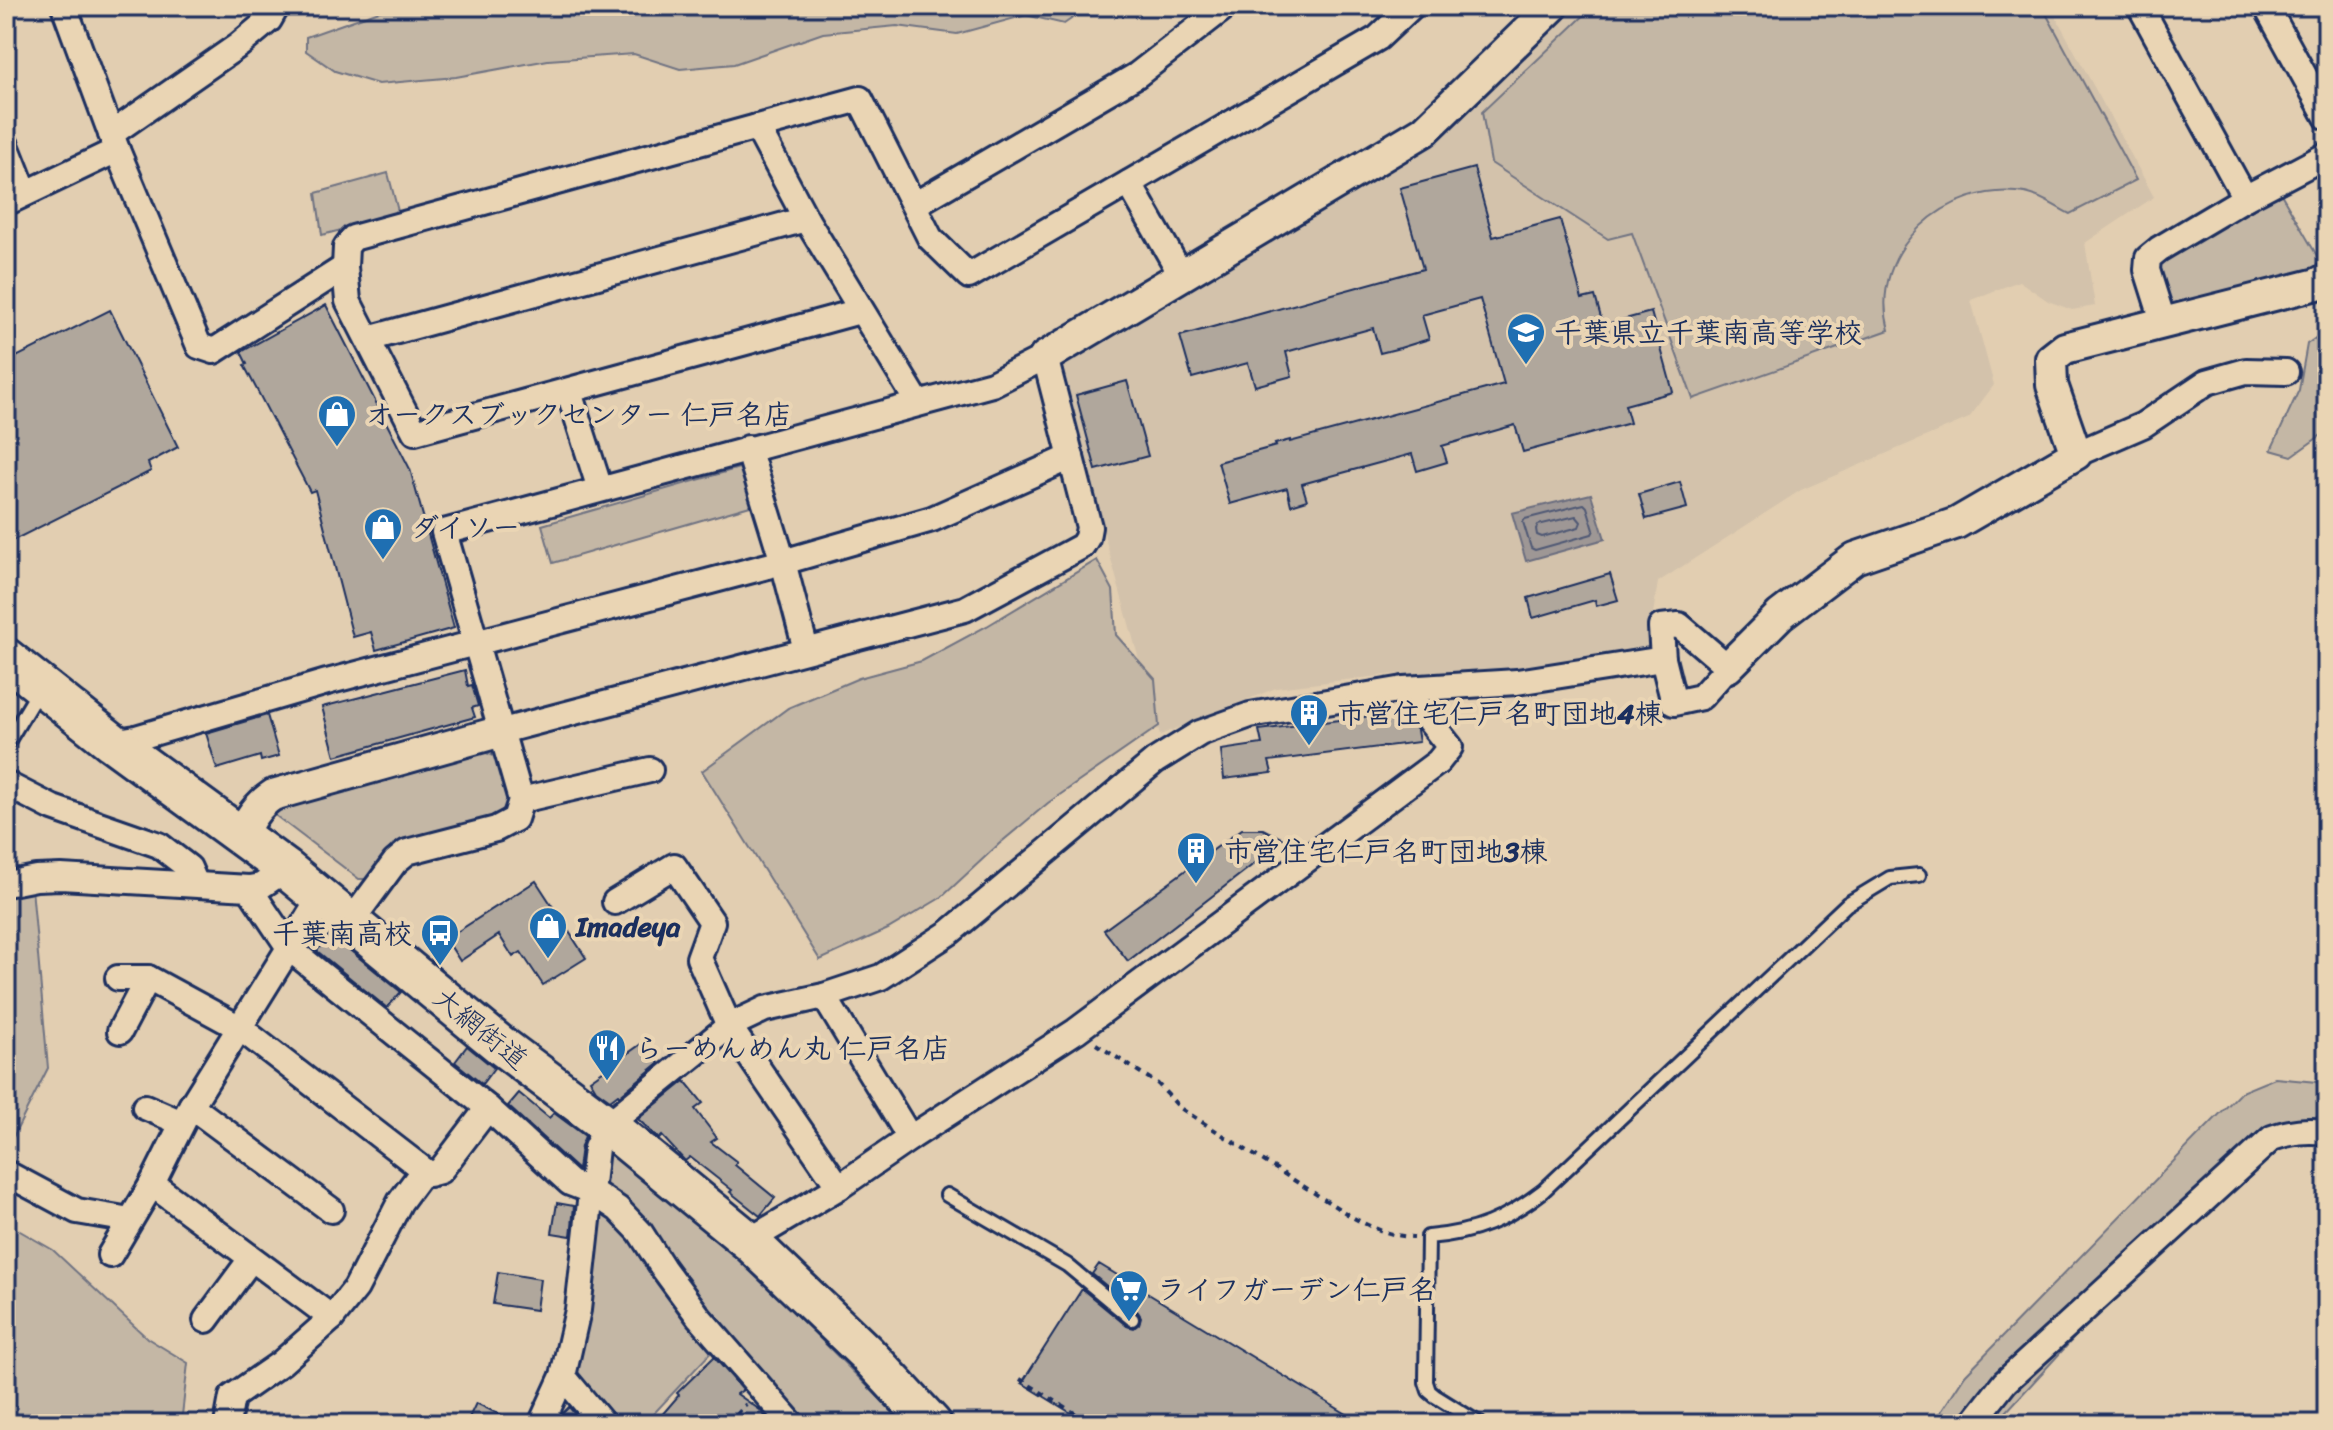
<svg xmlns="http://www.w3.org/2000/svg" width="2333" height="1430" font-family="Sriracha,'Klee One',sans-serif">
<style>
.built{fill:#d3c2ab}
.green{fill:#c4b7a5;stroke:#707382;stroke-width:2}
.water{fill:#9e9795;stroke:#6a6d7f;stroke-width:2}
.lines{fill:none;stroke-linecap:round;stroke-linejoin:round}
.shore{stroke:#4f5974;stroke-width:2}
.building{fill:#b0a79c;stroke:#1b2f5e;stroke-width:2}
.service-casing{stroke:#1b2f5e;stroke-width:18}
.minor-casing{stroke:#1b2f5e;stroke-width:30}
.tertiary-casing{stroke:#1b2f5e;stroke-width:36}
.primary-casing{stroke:#1b2f5e;stroke-width:44}
.path{stroke:#1b2f5e;stroke-width:4;stroke-dasharray:6 6;stroke-linecap:butt}
.service{stroke:#ead5b4;stroke-width:12}
.minor{stroke:#ead5b4;stroke-width:24}
.tertiary{stroke:#ead5b4;stroke-width:30}
.primary{stroke:#ead5b4;stroke-width:38}
.labels{text-anchor:middle;stroke-width:8;stroke-linejoin:round;paint-order:stroke}
.poi-label{font-size:28px;font-weight:bold;fill:#1b2f5e;stroke:#ead5b4;text-anchor:start}
.street-label{font-size:28px;fill:#1b2f5e;stroke:#ead5b4}
</style>
<rect width="100%" height="100%" fill="#e2ceb1"/>
<filter id="ink" filterUnits="userSpaceOnUse"><feTurbulence type="fractalNoise" baseFrequency=".0125" numOctaves="2"/><feDisplacementMap in="SourceGraphic" scale="16" xChannelSelector="R" yChannelSelector="G"/><feConvolveMatrix kernelMatrix="1 2 1 2 8 2 1 2 1" color-interpolation-filters="sRGB"/></filter>
<g filter="url(#ink)">
<polygon class="built" points="1573,6 2050,6 2154,197 2085,243 2095,306 2072,310 2048,301 2019,281 1971,300 1994,385 1969,418 1801,490 1658,582 1648,646 1479,675 1397,674 1276,688 1160,735 1060,376 1068,356 1449,129"/>
<g class="green">
<polygon points="390,6 1090,6 1064,24 1026,15 957,34 897,26 823,33 734,64 680,69 634,54 548,60 456,77 378,84 335,71 306,51 306,37 382,10"/>
<path d="M 1594,6 L 2042,6 L 2136,180 L 2070,214 C 2056,207 2041,196 2025,193 C 1949,180 1867,250 1889,330 L 1693,399 L 1632,233 L 1608,239 L 1491,163 L 1482,112 Z"/>
<polygon points="388,173 399,215 322,235 316,193"/>
<polygon points="2280,192 2323,266 2168,308 2155,267 2162,252"/>
<polygon points="2327,330 2327,431 2292,456 2271,450 2299,390 2307,344"/>
<polygon points="746,466 757,504 553,563 542,525"/>
<polygon points="1097,560 1113,590 1116,635 1155,679 1159,726 1048,803 999,844 942,897 888,929 820,960 702,771 788,708 859,678 922,661 987,626"/>
<polygon points="481,751 497,757 508,802 499,815 393,844 368,879 359,879 272,813 279,806"/>
<polygon points="32,888 48,1068 6,1151 6,893"/>
<polygon points="2275,1078 2327,1083 2327,1125 2252,1144 1995,1424 1933,1424 1965,1375 2241,1092"/>
<polygon points="611,1146 729,1247 905,1424 800,1424 597,1179 601,1151"/>
<polygon points="597,1205 632,1231 716,1347 644,1424 622,1424 572,1371"/>
<polygon points="6,1223 53,1250 147,1338 188,1363 181,1424 6,1424"/>
</g>
<polygon class="water" points="1591,494 1605,539 1526,561 1512,513"/>
<g class="lines">
<g class="shore">
<polygon points="1584,504 1587,507 1594,530 1592,534 1535,550 1531,548 1523,522 1525,519"/>
<polygon points="1576,516 1581,522 1579,527 1542,537 1537,535 1536,529 1538,525"/>
</g>
</g>
<g class="building">
<polygon points="1474,168 1493,237 1560,219 1582,299 1595,296 1603,325 1651,312 1673,392 1625,405 1630,423 1523,452 1515,425 1442,446 1447,462 1417,471 1412,454 1302,484 1307,500 1291,505 1287,488 1230,504 1218,462 1276,446 1275,444 1290,440 1290,442 1504,384 1480,299 1422,315 1429,339 1400,348 1380,353 1373,328 1286,352 1292,376 1255,386 1248,363 1192,378 1180,336 1423,269 1400,188"/>
<polygon points="326,305 410,469 454,628 376,650 371,632 353,637 315,490 310,492 244,365 247,364 241,352"/>
<polygon points="110,310 178,447 148,463 151,471 6,544 6,362"/>
<polygon points="1127,381 1148,456 1096,470 1076,395"/>
<polygon points="1680,482 1687,508 1646,519 1639,494"/>
<polygon points="1610,574 1618,600 1596,606 1595,600 1533,618 1528,598"/>
<polygon points="465,670 468,686 472,685 478,706 472,708 475,717 335,756 322,707"/>
<polygon points="1403,712 1417,730 1419,742 1269,761 1272,773 1224,779 1221,750 1262,744 1259,730"/>
<polygon points="267,715 279,756 261,761 260,756 217,769 206,733"/>
<polygon points="1242,829 1263,829 1285,840 1128,961 1104,930"/>
<polygon points="536,881 586,958 543,985 521,952 513,957 499,935 460,961 446,939"/>
<polygon points="330,934 401,992 387,1008 317,951"/>
<polygon points="644,1042 659,1063 619,1096 618,1094 610,1100 596,1090 590,1080"/>
<polygon points="467,1046 494,1068 482,1084 455,1062"/>
<polygon points="685,1081 703,1103 695,1109 717,1138 711,1142 737,1162 735,1165 775,1198 760,1216 730,1192 732,1190 690,1157 685,1161 662,1136 659,1139 638,1119"/>
<polygon points="519,1093 549,1118 554,1113 585,1136 581,1146 578,1170 508,1106"/>
<polygon points="557,1203 574,1206 571,1236 552,1233"/>
<polygon points="1099,1264 1363,1424 1089,1424 1022,1383 1082,1289 1127,1326 1134,1328 1139,1324 1141,1317 1138,1312 1092,1274"/>
<polygon points="498,1272 540,1279 536,1310 493,1304"/>
<polygon points="714,1357 743,1390 737,1394 760,1410 772,1424 699,1424 688,1414 680,1424 654,1424 679,1395 677,1393"/>
<polygon points="476,1403 519,1424 466,1424"/>
<polygon points="569,1407 583,1424 558,1424 563,1413"/>
</g>
<g class="lines">
<defs>
<g id="service">
<polyline points="6,745 39,690"/>
<polyline points="947,1195 1067,1265 1132,1319"/>
<path d="M 1480,1424 L 1435,1396 L 1429,1391 L 1426,1382 L 1428,1237 C 1476,1233 1505,1220 1543,1191 L 1847,904 L 1890,878 L 1919,875"/>
</g>
<g id="minor">
<polyline points="64,6 117,150 199,346 214,351 345,267"/>
<polyline points="2140,6 2245,198"/>
<polyline points="2266,6 2327,117"/>
<polyline points="757,127 860,99 930,238 969,276 1378,38 1412,6"/>
<polyline points="111,134 239,45 269,20 277,6"/>
<polyline points="6,145 25,193"/>
<polyline points="1129,183 1182,276"/>
<polyline points="6,203 117,150"/>
<polyline points="914,205 1137,75 1226,6"/>
<polyline points="860,311 415,432 348,301 345,267 346,247 353,238 757,127 806,219 918,403"/>
<polyline points="2164,324 2147,270 2148,258 2159,249 2245,198 2327,155"/>
<polyline points="368,339 806,219"/>
<polyline points="569,392 600,489"/>
<polyline points="748,448 783,562 806,650"/>
<polyline points="2076,454 2143,425 2207,382 2246,371 2286,372"/>
<polygon points="1679,625 1728,667 1701,697 1674,703 1663,659 1661,627"/>
<polyline points="112,742 136,738 327,682 783,562 932,519 1071,457"/>
<polyline points="6,784 53,808 159,845 189,868 196,884"/>
<polyline points="521,800 650,770"/>
<polyline points="6,884 36,878 61,877 249,888 261,886 286,869"/>
<polyline points="249,888 290,949 488,1108 570,1183 591,1191 618,1209 640,1232 663,1268 699,1317 792,1424"/>
<polyline points="615,902 674,866 712,922 699,958 729,1026 839,1187"/>
<polyline points="350,923 395,862 407,852 496,829 515,819 521,800 444,532 992,384 1045,357 1089,527 1087,538 1082,546 965,609 502,731"/>
<polyline points="118,978 148,978 240,1028 429,1174 440,1171 488,1108"/>
<polyline points="824,996 910,1138"/>
<polyline points="120,1031 148,978"/>
<polyline points="191,1106 331,1210"/>
<polyline points="145,1107 182,1123"/>
<polyline points="6,1173 77,1211 130,1220"/>
<polyline points="152,1184 332,1318"/>
<polyline points="751,1243 760,1234 839,1187 910,1138 1076,1031 1438,762 1450,747 1404,689"/>
<polyline points="110,1255 152,1184 191,1106 320,898"/>
<polyline points="206,1320 251,1259"/>
<polyline points="563,1376 603,1424"/>
<polyline points="227,1424 232,1397 281,1363 332,1318 356,1288 400,1202 423,1171"/>
<polyline points="541,1424 563,1376 578,1310 596,1148 607,1125 729,1026 765,1009 824,996 881,977 950,932 1155,761 1200,733 1250,715 1404,689 1517,682 1663,659"/>
<path d="M 1972,1424 L 2005,1382 L 2272,1138 C 2291,1131 2306,1130 2327,1132"/>
</g>
<g id="tertiary">
<polyline points="1045,357 1424,131 1553,6"/>
<polyline points="1728,667 1780,615 1855,558 1957,523 2076,454 2052,385 2051,359 2065,348 2317,284 2327,279"/>
<path d="M 240,837 C 249,820 256,806 273,795 L 502,731"/>
</g>
<polyline id="primary" points="6,658 112,742 286,869 499,1044 607,1125 751,1243 866,1353 932,1424"/>
</defs>
<use href="#service" class="service-casing"/>
<use href="#minor" class="minor-casing"/>
<use href="#tertiary" class="tertiary-casing"/>
<use href="#primary" class="primary-casing"/>
<g class="path">
<path d="M 1096,1044 L 1158,1084 L 1180,1108 L 1352,1217 C 1372,1228 1390,1236 1414,1237"/>
<polyline points="1020,1379 1092,1424"/>
<polyline points="729,1424 746,1404"/>
</g>
<use href="#service" class="service"/>
<use href="#minor" class="minor"/>
<use href="#tertiary" class="tertiary"/>
<use href="#primary" class="primary"/>
</g>
</g>
<defs>
<symbol id="school-pin" viewBox="-11 -11 22 30"><path d="M0 17L-7.5 6A9.5 9.5 0 1 1 7.5 6Z" fill="#1f6fb2" stroke="#ead5b4"/><path d="M0-5L7-2L0 1L-7-2ZM-4 1L0 2.5L4 1V4Q0 6-4 4Z" fill="#fff"/></symbol>
<symbol id="shop-pin" viewBox="-11 -11 22 30"><path d="M0 17L-7.5 6A9.5 9.5 0 1 1 7.5 6Z" fill="#1f6fb2" stroke="#ead5b4"/><path d="M-5-2.5h2.3a2.7 3.5 0 0 1 5.4 0H5L5.5 6h-11ZM-1.5-2.5h3a1.5 2.3 0 0 0-3 0Z" fill="#fff"/></symbol>
<symbol id="building-pin" viewBox="-11 -11 22 30"><path d="M0 17L-7.5 6A9.5 9.5 0 1 1 7.5 6Z" fill="#1f6fb2" stroke="#ead5b4"/><path d="M-4-6H4V6H1V3H-1V6H-4ZM-2.5-4.3h1.7v1.8h-1.7ZM.8-4.3h1.7v1.8H.8ZM-2.5-1h1.7V.8h-1.7ZM.8-1h1.7V.8H.8Z" fill="#fff"/></symbol>
<symbol id="bus-pin" viewBox="-11 -11 22 30"><path d="M0 17L-7.5 6A9.5 9.5 0 1 1 7.5 6Z" fill="#1f6fb2" stroke="#ead5b4"/><path d="M-5-6H5V4H4V6H2V4H-2V6H-4V4H-5ZM-3.5-4V0h7V-4ZM-3.5 1.2v1.5H-2V1.2ZM2 1.2v1.5H3.5V1.2Z" fill="#fff"/></symbol>
<symbol id="restaurant-pin" viewBox="-11 -11 22 30"><path d="M0 17L-7.5 6A9.5 9.5 0 1 1 7.5 6Z" fill="#1f6fb2" stroke="#ead5b4"/><path d="M-5-6h1v4h1v-4h1v4h1v-4h1v5L-1.5 .5V6h-2V.5L-5-1ZM5-6V6H3V1.5H1.5Q1.5-4 5-6Z" fill="#fff"/></symbol>
<symbol id="supermarket-pin" viewBox="-11 -11 22 30"><path d="M0 17L-7.5 6A9.5 9.5 0 1 1 7.5 6Z" fill="#1f6fb2" stroke="#ead5b4"/><path d="M-6-5.5h2.5l.6 2H6L4.5 2H-2.5L-4.4-4H-6ZM-1.5 3.2a1.3 1.3 0 1 0 .1 0ZM3 3.2a1.3 1.3 0 1 0 .1 0Z" fill="#fff"/></symbol>
</defs>
<g fill-rule="evenodd">
<use href="#school-pin" x="1504" y="310" width="44" height="60"/>
<use href="#shop-pin" x="315" y="392" width="44" height="60"/>
<use href="#shop-pin" x="361" y="505" width="44" height="60"/>
<use href="#building-pin" x="1287" y="691" width="44" height="60"/>
<use href="#building-pin" x="1174" y="829" width="44" height="60"/>
<use href="#shop-pin" x="526" y="904" width="44" height="60"/>
<use href="#bus-pin" x="418" y="911" width="44" height="60"/>
<use href="#restaurant-pin" x="585" y="1026" width="44" height="60"/>
<use href="#supermarket-pin" x="1107" y="1267" width="44" height="60"/>
</g>
<g class="labels">
<g class="poi-label">
<text x="1554" y="342">千葉県立千葉南高等学校</text>
<text x="365" y="424">オークスブックセンター 仁戸名店</text>
<text x="411" y="537">ダイソー</text>
<text x="1337" y="723">市営住宅仁戸名町団地4棟</text>
<text x="1224" y="861">市営住宅仁戸名町団地3棟</text>
<text x="576" y="936">Imadeya</text>
<text x="412" y="943" text-anchor="end">千葉南高校</text>
<text x="635" y="1058">らーめんめん丸 仁戸名店</text>
<text x="1157" y="1299">ライフガーデン仁戸名</text>
</g>
<g class="street-label">
<text transform="translate(481 1028) rotate(39)" y="10">大網街道</text>
</g>
</g>
<rect width="2333" height="1430" fill="none" stroke="#ead5b4" stroke-width="32"/>
<rect x="16" y="16" width="2301" height="1398" fill="none" stroke="#1b2f5e" stroke-width="3" filter="url(#ink)"/>
</svg>
